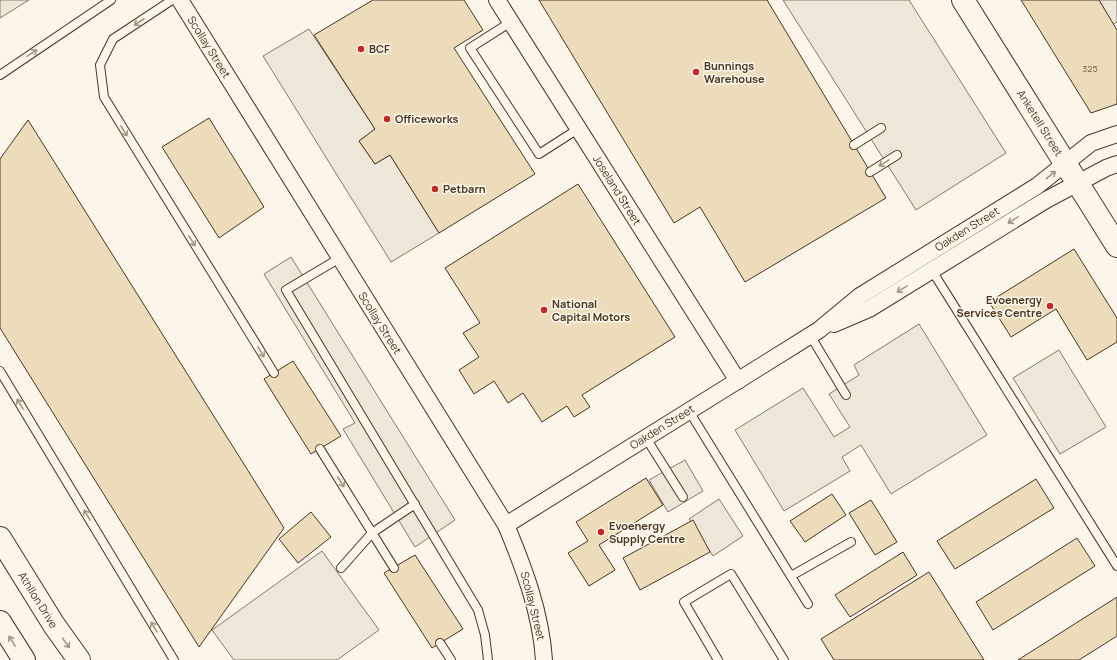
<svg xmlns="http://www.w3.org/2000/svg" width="1117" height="660" font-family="Manrope,sans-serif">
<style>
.parking{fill:#ede7d9;stroke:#887966}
.building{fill:#ecdcbc;stroke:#4a3520}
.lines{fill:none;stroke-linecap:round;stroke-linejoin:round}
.lane-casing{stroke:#4a3520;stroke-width:10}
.street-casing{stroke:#4a3520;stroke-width:18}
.secondary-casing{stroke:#4a3520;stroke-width:24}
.primary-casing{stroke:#4a3520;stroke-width:24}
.lane{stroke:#fbf6e9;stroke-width:8}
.street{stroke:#fbf6e9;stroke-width:16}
.secondary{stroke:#fbf6e9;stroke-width:22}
.primary{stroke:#fbf6e9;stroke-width:22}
.oneway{stroke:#a29684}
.poi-dot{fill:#c62828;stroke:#fbf6e9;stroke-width:1.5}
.labels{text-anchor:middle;stroke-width:3;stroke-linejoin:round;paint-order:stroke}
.number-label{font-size:9px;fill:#725f47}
.street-label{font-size:11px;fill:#4a3520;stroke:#fbf6e9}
.poi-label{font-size:11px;font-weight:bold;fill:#4a3520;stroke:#fbf6e9;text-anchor:start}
</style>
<rect width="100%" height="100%" fill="#fbf6e9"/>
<g class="parking">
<polygon points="0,0 29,0 0,18"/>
<polygon points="783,0 909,0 1006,153 916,210"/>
<polygon points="1099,0 1117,0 1117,22 1113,24"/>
<polygon points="309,29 375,129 359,141 375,164 390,155 439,233 391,262 263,56"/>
<polygon points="291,257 455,520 415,547 343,429 355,423 264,274"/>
<polygon points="919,324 987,435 891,494 861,445 842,457 850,471 784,511 735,430 803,388 834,437 850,427 829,394 859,375 854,365"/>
<polygon points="1059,350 1106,427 1060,454 1013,378"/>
<polygon points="685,460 703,491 668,512 649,480"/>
<polygon points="719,499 743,536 713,556 689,519"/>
<polygon points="322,551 379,630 337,660 234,660 212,630"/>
</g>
<g class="building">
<polygon points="373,0 464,0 483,30 454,48 535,174 439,233 390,155 375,164 359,141 375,129 314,35"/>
<polygon points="539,0 767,0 886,198 745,282 700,207 674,223"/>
<polygon points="1021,0 1099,0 1117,30 1117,104 1091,113"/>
<polygon points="209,118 264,207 219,238 162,147"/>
<polygon points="28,120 284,528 199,647 0,328 0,159"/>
<polygon points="578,184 675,337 582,395 590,407 574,417 567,406 542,422 523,393 508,403 494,381 474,394 459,370 479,357 463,333 480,323 445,268"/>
<polygon points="1074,249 1117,318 1117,342 1087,360 1056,309 1011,337 989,302"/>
<polygon points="293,361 341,436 311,454 264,379"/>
<polygon points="646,478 663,505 599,545 615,570 589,586 568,553 588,541 576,522"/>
<polygon points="1036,479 1054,508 955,569 937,541"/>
<polygon points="832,494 846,515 805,542 790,521"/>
<polygon points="871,500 897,542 875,555 849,513"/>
<polygon points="311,512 331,537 298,563 279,539"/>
<polygon points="693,520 710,552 640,590 623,558"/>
<polygon points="1077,538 1095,566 993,630 976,602"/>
<polygon points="903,552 917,575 850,617 835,595"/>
<polygon points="415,555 463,629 432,648 384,573"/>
<polygon points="929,572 984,660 834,660 821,639"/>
<polygon points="1117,597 1117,636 1079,660 1018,660"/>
</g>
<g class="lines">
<defs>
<g id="lane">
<polyline points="172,0 113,39 100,65 104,97 274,373"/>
<polyline points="511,22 470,48 539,154 578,129"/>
<polyline points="0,75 111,0"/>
<polyline points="854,145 881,128"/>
<polyline points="870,172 897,155"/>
<polyline points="340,258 286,290 478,610 485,635 488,660"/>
<polyline points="931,269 1117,566"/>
<polyline points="810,335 846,395"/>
<polyline points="0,371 174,660"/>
<polyline points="689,411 808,604"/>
<polyline points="646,438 683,497"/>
<polyline points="320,449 394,568"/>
<polyline points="341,568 372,533 415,504"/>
<polyline points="791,576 851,542"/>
<polyline points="440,643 451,660"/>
<polyline points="718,660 684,602 731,574 784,660"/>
</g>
<g id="street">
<path d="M 180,0 L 506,525 C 524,568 541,613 544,660"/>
<polyline points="497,0 738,381"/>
<polyline points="834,324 869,309 1046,200 1106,168 1117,164"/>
<polyline points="506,525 819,330 860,296 1037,186 1091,143 1117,134"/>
</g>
<polyline id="secondary" points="963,0 1117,246"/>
<g id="primary">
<polyline points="0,538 54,625 79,660"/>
<polyline points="0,622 24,660"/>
</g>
</defs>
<use href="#lane" class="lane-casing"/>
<use href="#street" class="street-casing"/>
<use href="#secondary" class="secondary-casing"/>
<use href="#primary" class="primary-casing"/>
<use href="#lane" class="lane"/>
<use href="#street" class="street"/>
<use href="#secondary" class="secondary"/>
<use href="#primary" class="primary"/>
</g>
<defs><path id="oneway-shaft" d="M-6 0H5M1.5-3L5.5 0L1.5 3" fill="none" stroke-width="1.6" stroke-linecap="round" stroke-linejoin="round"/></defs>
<g class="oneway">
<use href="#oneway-shaft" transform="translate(139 22) rotate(147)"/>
<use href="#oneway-shaft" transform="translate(32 53) rotate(-34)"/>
<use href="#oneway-shaft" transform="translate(124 131) rotate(58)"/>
<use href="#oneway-shaft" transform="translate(884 163) rotate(148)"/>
<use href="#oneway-shaft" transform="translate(1051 175) rotate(-38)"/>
<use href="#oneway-shaft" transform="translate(1013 220) rotate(148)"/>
<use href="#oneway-shaft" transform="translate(192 241) rotate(58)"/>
<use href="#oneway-shaft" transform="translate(902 289) rotate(148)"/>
<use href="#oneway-shaft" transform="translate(261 352) rotate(58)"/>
<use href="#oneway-shaft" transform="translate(20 404) rotate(-121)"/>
<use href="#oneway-shaft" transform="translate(341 482) rotate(58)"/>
<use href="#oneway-shaft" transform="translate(87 515) rotate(-121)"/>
<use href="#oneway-shaft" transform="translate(154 627) rotate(-121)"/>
<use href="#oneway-shaft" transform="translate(12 641) rotate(-122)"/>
<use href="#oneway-shaft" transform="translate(66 643) rotate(54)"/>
</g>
<g class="poi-dot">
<circle cx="361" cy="49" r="4"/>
<circle cx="696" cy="72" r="4"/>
<circle cx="387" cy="119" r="4"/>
<circle cx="435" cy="189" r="4"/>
<circle cx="1050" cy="306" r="4"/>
<circle cx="544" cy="310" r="4"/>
<circle cx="601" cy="532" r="4"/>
</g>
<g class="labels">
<g class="number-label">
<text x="1090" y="72">325</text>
</g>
<g class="street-label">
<text transform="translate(209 47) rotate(58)" y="4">Scollay Street</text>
<text transform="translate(1040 123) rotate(58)" y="4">Anketell Street</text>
<text transform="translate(617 190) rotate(58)" y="4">Joseland Street</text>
<text transform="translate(967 229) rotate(-32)" y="4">Oakden Street</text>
<text transform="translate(380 323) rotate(58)" y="4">Scollay Street</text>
<text transform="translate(662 427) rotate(-32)" y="4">Oakden Street</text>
<text transform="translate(38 600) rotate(58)" y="4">Athllon Drive</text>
<text transform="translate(533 606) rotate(76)" y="4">Scollay Street</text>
</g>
<g class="poi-label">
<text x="369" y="53">BCF</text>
<text x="704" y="70">Bunnings<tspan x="704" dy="13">Warehouse</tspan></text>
<text x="395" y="123">Officeworks</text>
<text x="443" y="193">Petbarn</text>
<text x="1042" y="304" text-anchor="end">Evoenergy<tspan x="1042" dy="13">Services Centre</tspan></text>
<text x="552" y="308">National<tspan x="552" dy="13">Capital Motors</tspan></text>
<text x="609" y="530">Evoenergy<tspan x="609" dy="13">Supply Centre</tspan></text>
</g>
</g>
</svg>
